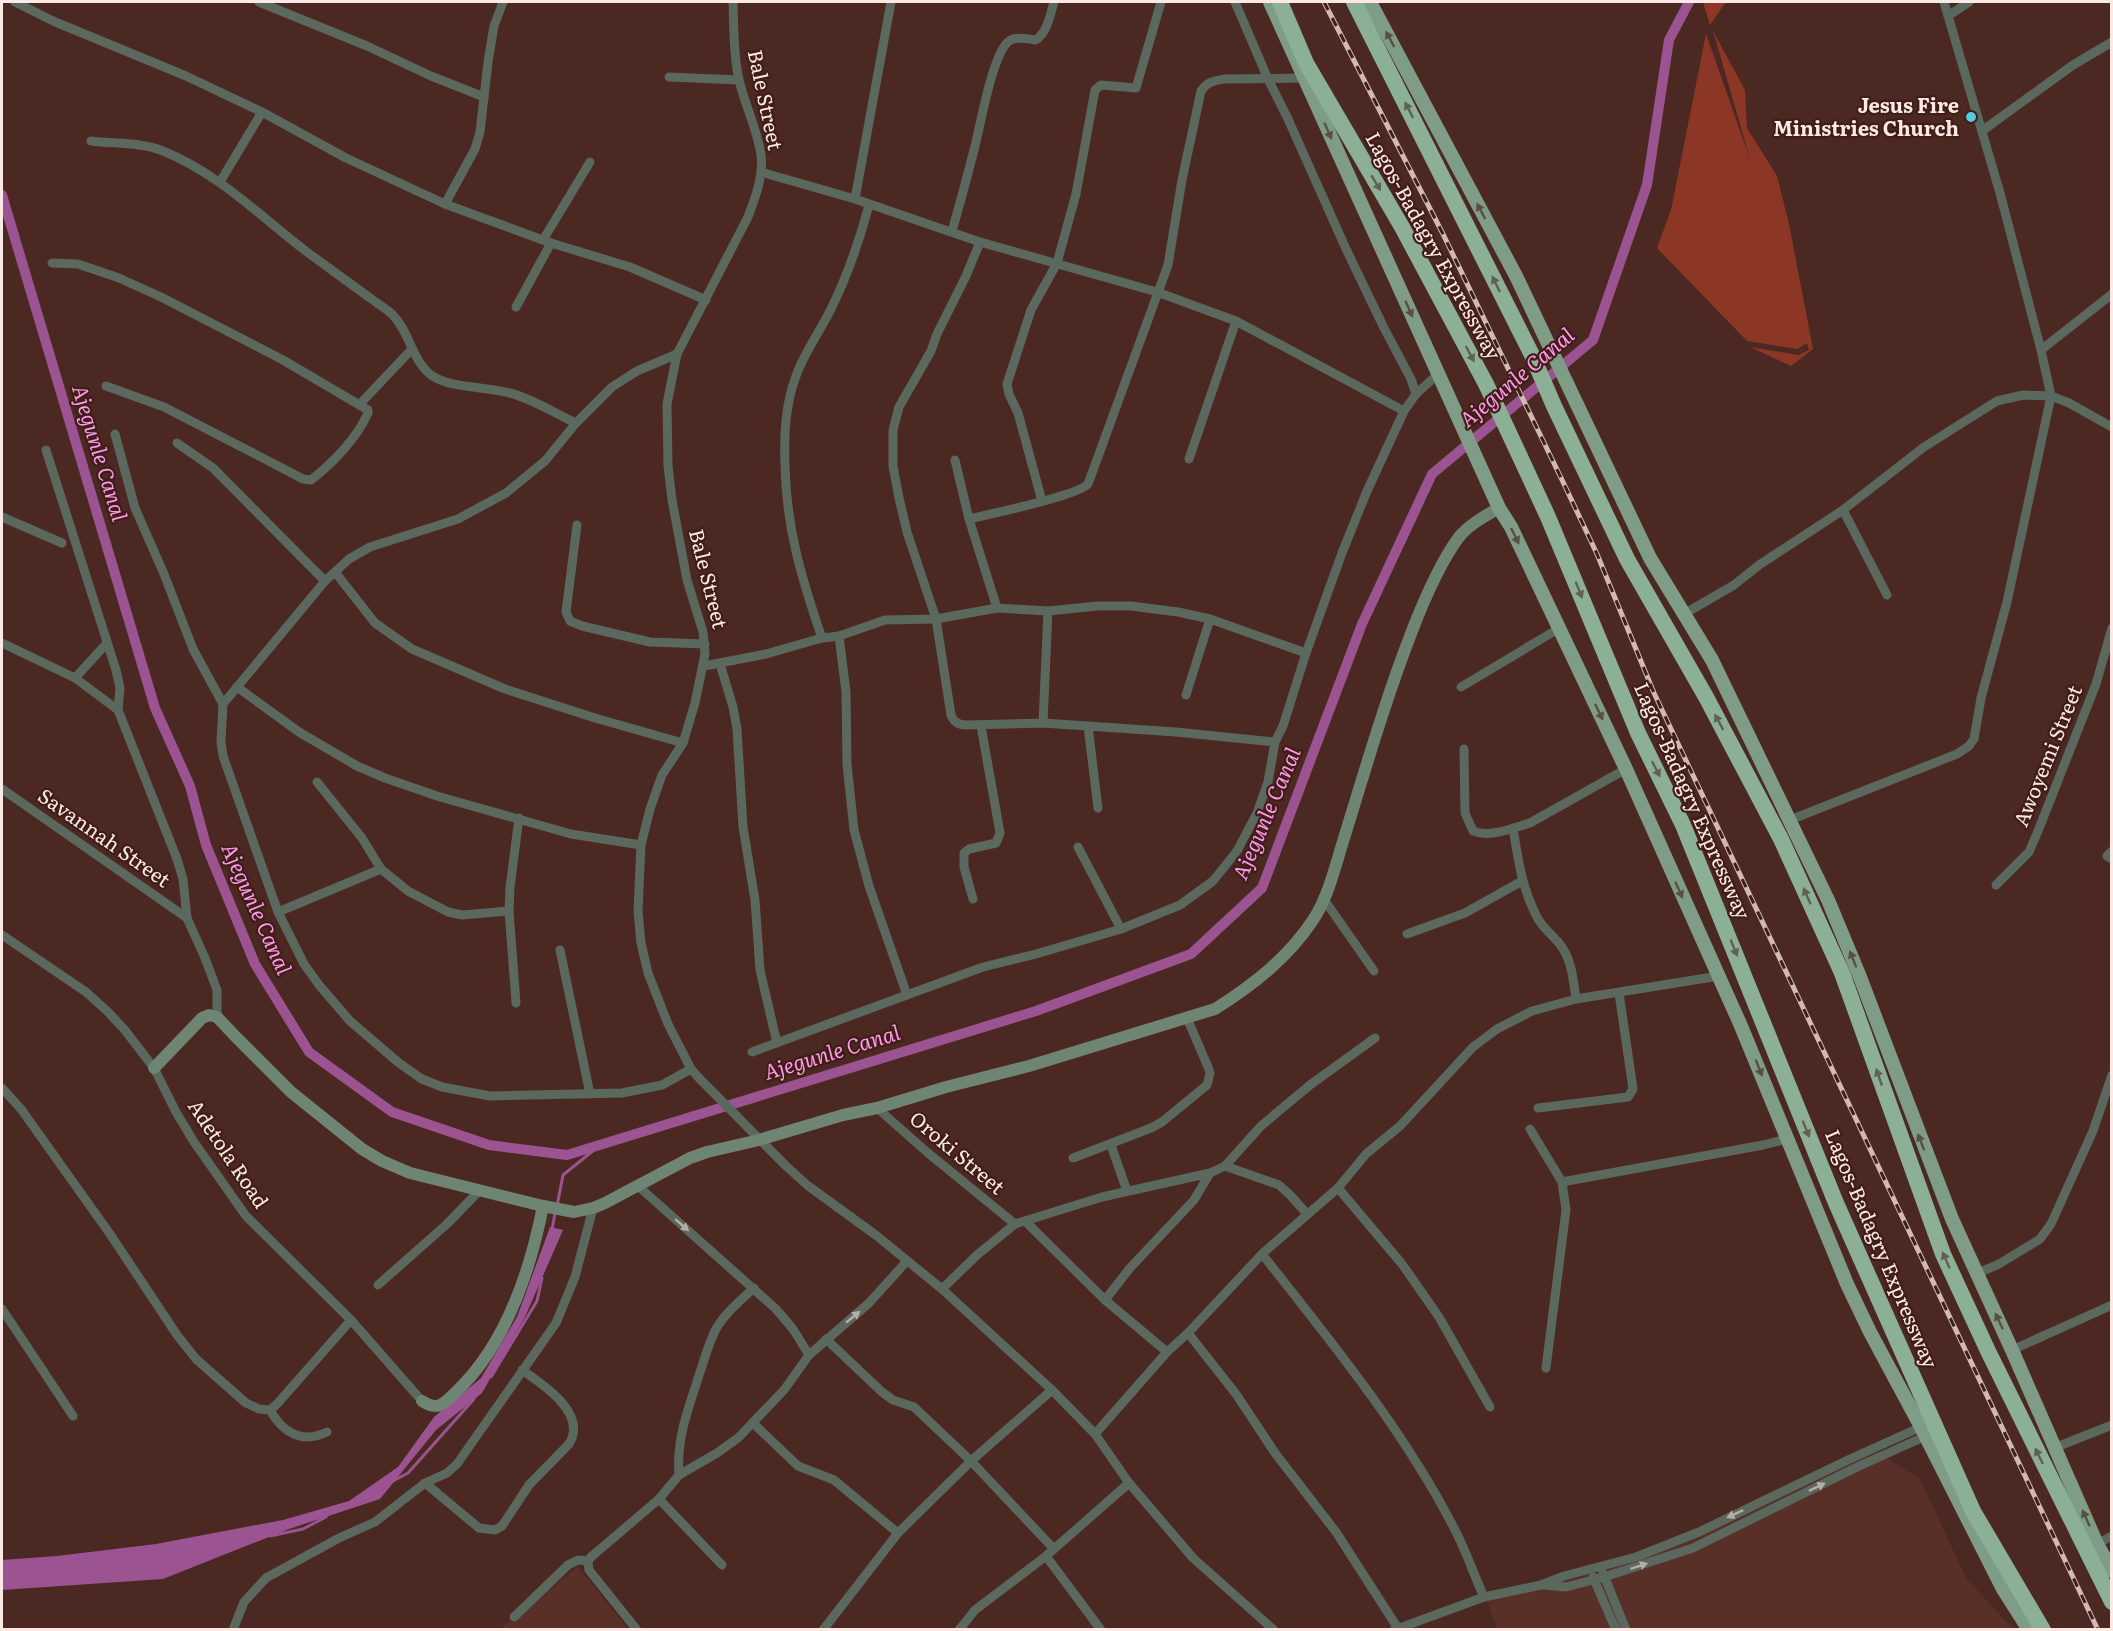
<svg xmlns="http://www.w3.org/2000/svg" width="2113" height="1631" font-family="Literata,serif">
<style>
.built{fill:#593027}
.green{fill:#8c3726}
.water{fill:#9c5391}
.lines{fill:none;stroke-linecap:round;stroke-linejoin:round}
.stream{stroke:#9c5391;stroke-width:3}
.canal{stroke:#9c5391;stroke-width:10}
.street{stroke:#5a685d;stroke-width:9}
.secondary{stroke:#6e8574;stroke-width:12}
.primary{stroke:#7e9c86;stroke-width:14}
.highway{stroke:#8cb096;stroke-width:16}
.rail-casing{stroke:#d1bab6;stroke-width:5}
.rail{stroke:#401e17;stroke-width:3;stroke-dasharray:9;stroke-linecap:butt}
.oneway{fill:#595043}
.oneway2{fill:#626050}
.oneway3{fill:#b3afa8}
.poi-dot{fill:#56c9e1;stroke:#401e17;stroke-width:2}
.labels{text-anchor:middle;stroke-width:4.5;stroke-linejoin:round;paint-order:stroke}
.street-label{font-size:20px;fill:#fce9e5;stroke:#401e17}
.poi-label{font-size:20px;font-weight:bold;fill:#fce9e5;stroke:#401e17;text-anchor:end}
.water-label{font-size:21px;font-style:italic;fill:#fd99ec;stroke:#401e17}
</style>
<rect width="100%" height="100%" fill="#4b2821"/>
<g class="built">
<polygon points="1875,1450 1920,1479 1966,1578 2013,1629 1497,1629 1484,1592 1567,1580 1601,1571"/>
<polygon points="578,1567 628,1629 499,1630"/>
</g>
<g class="green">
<polygon points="1703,2 1726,2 1710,25"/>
<polygon points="1713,31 1745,90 1747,128 1777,176 1789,224 1813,349 1791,366 1750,347 1799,355 1809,350 1807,343 1797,349 1747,341 1657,248 1671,210 1706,34 1750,159"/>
</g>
<polygon class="water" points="550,1227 563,1230 525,1317 482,1393 436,1430 380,1499 289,1529 163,1579 2,1590 2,1560 57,1556 156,1544 283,1520 349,1501 398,1467 434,1417 481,1378 517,1317"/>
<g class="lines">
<g class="stream">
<polyline points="557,1206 563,1175 599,1146"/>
<polyline points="552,1230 555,1213"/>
<polyline points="491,1377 537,1301 542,1278"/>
<polyline points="393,1481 408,1473 474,1399"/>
<polyline points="270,1536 303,1529 326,1517"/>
</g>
<polyline class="canal" points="2,195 155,708 190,786 206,845 255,964 309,1052 392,1112 489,1145 567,1155 1036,1011 1191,954 1262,888 1362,624 1432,474 1593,340 1647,185 1669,40 1689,2"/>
<g class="street">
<polyline points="15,2 53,21 186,76 262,112 346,158 445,204 551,243 630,267 706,300"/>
<polyline points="259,2 367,46 431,76 484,97"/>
<path d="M 733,2 C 734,27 733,54 739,80 C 745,105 757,129 761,155 C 764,176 755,198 748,217 L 677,354 L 667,404 L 668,466 L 672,500 L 687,580 L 703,632 L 705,654 L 695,703 L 683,743 L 662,775 L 650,809 L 641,845 L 638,911 L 641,943 L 648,973 L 668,1024 L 691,1069 L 699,1078 L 785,1165 L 807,1185 L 877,1236 L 942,1289 L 1052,1390 L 1095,1434 L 1129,1483 L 1193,1558 L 1274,1630"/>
<polyline points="1948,16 1969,2"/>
<polyline points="669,77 739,80"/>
<polyline points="1982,131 2073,65 2112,42"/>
<path d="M 91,141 C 114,144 141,142 163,151 C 220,174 263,219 311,255 C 330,269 348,282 366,295 C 375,302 384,307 392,314 C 410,332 411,359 431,375 C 451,389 486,386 510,393 C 531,398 556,414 576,423"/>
<polyline points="761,172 855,199 980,242 1157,292 1236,321 1404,411"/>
<polyline points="220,182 262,112"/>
<polyline points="855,199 891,2"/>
<polyline points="445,204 475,149 480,132 488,62 494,26 503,2"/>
<path d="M 952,231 C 960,204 967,177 974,150 C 980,128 992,54 1009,41 C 1016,36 1028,39 1036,40 C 1048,31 1050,15 1054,2"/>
<polyline points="543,240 590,162"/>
<path d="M 980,242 L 966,276 L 937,334 L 931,351 L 899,407 L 893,430 L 893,466 L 899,498 L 907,532 L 936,619 L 951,715 C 954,722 957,724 965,725 L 1043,723 L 1176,732 L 1275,742"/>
<path d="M 52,263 L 78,264 L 119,278 L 161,297 L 283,360 L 368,410 L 368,413 C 357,438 333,463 311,480 L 303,479 L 282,468 L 164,407 L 106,386"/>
<polyline points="516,307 551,243"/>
<polyline points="2041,350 2112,294"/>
<polyline points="677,354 637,371 612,387 576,423 545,461 506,493 458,519 370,547 349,559 325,581 223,704 221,742 223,756 278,912 304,964 319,985 350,1021 399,1063 422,1079 442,1087 490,1096 622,1093 662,1085 691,1069"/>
<polyline points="1416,394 1438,374"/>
<polyline points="359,405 412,349"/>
<polyline points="115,434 135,508 164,574 193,649 223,704"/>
<polyline points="177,443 213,468 325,581"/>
<polyline points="46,450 116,670 120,688 118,710 177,859 183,879 187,918 205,958 217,990 217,1017"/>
<polyline points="1189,459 1236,321"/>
<polyline points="955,460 969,519 997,608"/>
<polyline points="1042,501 1018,413 1009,394 1007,384 1031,310 1057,263 1076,194 1095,90 1101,85 1136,88 1161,2"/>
<polyline points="1843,510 1887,595"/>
<polyline points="2,517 62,543"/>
<path d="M 969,519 C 990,514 1077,496 1088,484 L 1168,265 L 1182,180 L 1201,91 C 1207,82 1213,81 1224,79 L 1304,78"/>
<polyline points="577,525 566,612 570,621 582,626 650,642 705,644"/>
<polyline points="335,572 375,623 412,649 505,689 595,718 683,743"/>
<polyline points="1684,614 1734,585 1759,565 1843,510 1924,447 1997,401 2023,395 2051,396 2069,403 2112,427"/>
<polyline points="839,636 846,692 847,764 854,830 869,886 907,995"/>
<path d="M 822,638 C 802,580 786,527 785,465 C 784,434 785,406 796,376 C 804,353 819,333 830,311 C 847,277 859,242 869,205"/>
<polyline points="2,643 75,678 118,710"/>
<polyline points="720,664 733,707 737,729 743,827 755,900 760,970 777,1043"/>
<polyline points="704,666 766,654 822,638 839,636 885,620 936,619 997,608 1048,611 1097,606 1131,606 1178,612 1210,619 1306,653"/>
<polyline points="75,678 107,643"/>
<polyline points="237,687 299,732 357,766 385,778 437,796 571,834 641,845"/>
<polyline points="1461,687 1558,629"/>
<polyline points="1186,695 1210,619"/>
<polyline points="1043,723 1048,611"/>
<polyline points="1088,726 1098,808"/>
<path d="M 1464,749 L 1465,813 L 1473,831 C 1489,838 1513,828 1530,823 L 1626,769"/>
<polyline points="317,782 362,838 381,869 408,891 448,912 462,915 509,911"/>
<polyline points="2,789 187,918"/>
<polyline points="1790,820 1957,754 1969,746 1974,739 1981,698 2007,602 2051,396 2041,350 2000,193 1944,2"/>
<path d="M 1513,828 C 1518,859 1522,889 1537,917 C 1542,927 1551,934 1558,942 C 1572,958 1573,979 1576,999"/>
<polyline points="1078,847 1121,929"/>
<polyline points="2112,851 2107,856 2112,859"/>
<polyline points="1996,885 2029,852 2038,831 2096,684 2112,628"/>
<polyline points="1323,898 1374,971"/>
<polyline points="973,899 964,867 964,853 969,849 996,843 1000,833 981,726"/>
<polyline points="278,912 381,869"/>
<polyline points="1407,934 1465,913 1522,881"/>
<polyline points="2,935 86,992 107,1011 124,1029 154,1068 176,1112 194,1142 246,1216 351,1320 422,1401"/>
<polyline points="560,950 590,1094"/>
<polyline points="516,1003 509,911 510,887 519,818"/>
<polyline points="752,1052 983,967 1036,954 1121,929 1180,905 1213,881 1237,851 1257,813 1268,782 1275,742 1283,726 1306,653 1342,553 1367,491 1404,411 1416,394 1411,379 1384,328 1346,249 1288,119 1268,79 1235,2"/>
<polyline points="2,1088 21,1109 110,1234 177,1335 196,1359 246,1403 259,1409 270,1410 277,1404 351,1320"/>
<polyline points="877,1108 928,1153 1015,1224"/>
<polyline points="1538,1108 1628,1097 1633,1089 1619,993"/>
<polyline points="1530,1129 1562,1182 1566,1210 1546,1368"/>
<polyline points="1111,1145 1127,1191"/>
<polyline points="1073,1158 1151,1128 1162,1122 1207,1085 1210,1073 1208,1067 1187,1018"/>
<polyline points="1225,1166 1279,1185 1291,1196 1307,1214"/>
<polyline points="1562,1182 1763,1145 1787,1139"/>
<polyline points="638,1186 776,1309 793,1329 809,1355"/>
<polyline points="1338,1188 1402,1264 1439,1317 1490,1407"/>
<polyline points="1026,1222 1105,1300 1167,1352"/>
<path d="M 1262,1254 C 1330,1340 1405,1432 1455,1530 C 1466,1551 1474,1575 1484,1597"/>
<polyline points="1976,1274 1999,1264 2040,1239 2051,1224 2093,1131 2112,1075"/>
<polyline points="378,1285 447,1224 479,1191"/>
<polyline points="942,1289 977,1255 1015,1224 1102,1197 1210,1173"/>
<polyline points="1105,1300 1130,1268 1194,1200 1210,1173 1225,1166 1261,1126 1310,1085 1375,1038"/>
<polyline points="2,1309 73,1416"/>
<polyline points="1188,1333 1236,1394 1275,1453 1336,1532 1399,1630"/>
<polyline points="826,1339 882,1392 893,1400 914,1407 971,1461 1053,1548"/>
<polyline points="2012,1350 2112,1305"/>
<path d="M 270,1410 C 283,1433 302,1444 327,1432"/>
<polyline points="753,1423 798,1466 834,1480 898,1533"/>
<polyline points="1095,1434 1167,1352 1188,1333 1262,1254 1338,1188 1366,1154 1400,1126 1473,1047 1497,1029 1532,1011 1576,999 1719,976"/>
<polyline points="2054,1448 2112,1425"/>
<path d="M 679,1475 C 676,1437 689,1408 700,1372 C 705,1358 709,1342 716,1329 C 725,1313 741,1300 754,1288"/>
<path d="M 425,1483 L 479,1528 L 495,1530 L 502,1526 L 529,1485 L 569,1444 C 588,1414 544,1385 522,1370"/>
<polyline points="659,1499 722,1565"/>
<polyline points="2097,1544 2112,1536"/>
<polyline points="1046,1556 1101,1630"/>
<polyline points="1603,1573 1626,1630"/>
<polyline points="1593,1577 1616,1630"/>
<polyline points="1544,1585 1566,1587 1604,1577 1693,1548 1857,1467 1926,1436"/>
<polyline points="514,1617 568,1565 578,1560 588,1561"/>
<polyline points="233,1630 244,1602 266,1578 339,1538 375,1522 425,1483 447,1473 457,1464 556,1323 575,1277 593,1208"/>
<polyline points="637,1630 589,1570 588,1561 591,1557 659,1499 679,1475 717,1453 738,1438 784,1390 809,1355 869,1303 907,1261"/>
<polyline points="823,1630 898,1533 971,1461 1052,1390"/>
<polyline points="959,1630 975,1610 1046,1556 1129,1483"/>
<polyline points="1394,1630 1484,1597 1541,1585 1564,1576 1636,1557 1699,1532 1850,1459 1921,1427"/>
</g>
<g class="secondary">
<path d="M 154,1068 L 202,1018 L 209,1015 L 217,1017 L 234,1035 L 291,1092 L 362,1149 L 382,1161 L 410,1173 L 543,1206 L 574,1212 L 593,1208 L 605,1203 L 690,1158 L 707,1152 L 759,1140 L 843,1115 L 877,1108 L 946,1087 L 1029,1066 L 1215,1009 C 1253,985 1288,958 1313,920 C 1329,896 1336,863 1345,835 C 1366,767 1386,698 1412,631 C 1424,600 1439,564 1459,537 C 1470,524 1485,516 1499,508"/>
<path d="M 422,1401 C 439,1412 444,1403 457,1391 C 506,1344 530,1272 543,1206"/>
</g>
<g class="primary">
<polyline points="1270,2 1499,508 1511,527 1626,769 1741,1026 1847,1284 1870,1332 1921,1427 2003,1589 2029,1630"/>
<polyline points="1370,2 1516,276 1650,558 1712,660 1828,900 1860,977 1952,1219 2012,1350 2097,1544 2112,1571"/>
</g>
<g class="highway">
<polyline points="1280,2 1306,63 1402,227 1486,384 1509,433 1548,517 1638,733 1683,825 1836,1203 1973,1511 2043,1630"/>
<polyline points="1354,2 1532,355 1554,406 1627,559 1706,697 1781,839 1842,973 1943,1254 1988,1351 2112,1602"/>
</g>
<defs>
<polyline id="rail" points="1324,2 1443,234 1564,484 1597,554 1654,693 2098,1630"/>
</defs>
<use href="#rail" class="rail-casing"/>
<use href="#rail" class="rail"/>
</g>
<defs><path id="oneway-solid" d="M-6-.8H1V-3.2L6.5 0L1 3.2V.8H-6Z" transform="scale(1.5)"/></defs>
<g class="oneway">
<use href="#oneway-solid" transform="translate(1390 39) rotate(-118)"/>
<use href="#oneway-solid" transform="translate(1328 131) rotate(66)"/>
<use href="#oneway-solid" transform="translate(1481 211) rotate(-118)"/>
<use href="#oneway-solid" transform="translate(1409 309) rotate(66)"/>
<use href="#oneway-solid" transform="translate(1515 536) rotate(64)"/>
<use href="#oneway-solid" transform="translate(1599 712) rotate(64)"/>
<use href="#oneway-solid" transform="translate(1679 890) rotate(66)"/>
<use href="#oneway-solid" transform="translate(1853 959) rotate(-112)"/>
<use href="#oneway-solid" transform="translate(1759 1068) rotate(68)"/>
<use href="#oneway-solid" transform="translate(1921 1142) rotate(-111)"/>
<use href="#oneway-solid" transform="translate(1999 1321) rotate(-115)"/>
<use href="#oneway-solid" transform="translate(2086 1518) rotate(-114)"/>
</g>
<g class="oneway2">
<use href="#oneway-solid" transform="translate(1409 110) rotate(-117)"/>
<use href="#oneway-solid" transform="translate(1376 183) rotate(59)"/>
<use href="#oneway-solid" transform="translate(1496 284) rotate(-116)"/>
<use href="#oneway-solid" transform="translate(1470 354) rotate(62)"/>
<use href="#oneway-solid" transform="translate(1579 590) rotate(68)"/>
<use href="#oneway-solid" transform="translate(1719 722) rotate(-118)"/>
<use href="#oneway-solid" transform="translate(1656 769) rotate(63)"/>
<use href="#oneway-solid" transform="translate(1807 896) rotate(-114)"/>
<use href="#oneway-solid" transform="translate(1734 948) rotate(68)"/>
<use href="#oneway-solid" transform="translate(1879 1077) rotate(-109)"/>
<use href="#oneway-solid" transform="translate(1806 1129) rotate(68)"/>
<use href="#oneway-solid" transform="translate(1946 1260) rotate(-114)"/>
<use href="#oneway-solid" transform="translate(2039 1456) rotate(-116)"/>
</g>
<g class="oneway3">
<use href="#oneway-solid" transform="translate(682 1225) rotate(41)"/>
<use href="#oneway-solid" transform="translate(853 1317) rotate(-39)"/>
<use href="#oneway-solid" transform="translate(1817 1487) rotate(-26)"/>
<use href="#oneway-solid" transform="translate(1735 1514) rotate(155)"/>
<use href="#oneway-solid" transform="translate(1639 1566) rotate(-18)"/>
</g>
<circle class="poi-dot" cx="1971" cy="117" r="6"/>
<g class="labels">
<g class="street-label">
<text transform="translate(765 100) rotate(78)" y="7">Bale Street</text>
<text transform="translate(1433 246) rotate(61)" y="7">Lagos-Badagry Expressway</text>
<text transform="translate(708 579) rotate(76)" y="7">Bale Street</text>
<text transform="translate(2048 756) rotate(-68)" y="7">Awoyemi Street</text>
<text transform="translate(1692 801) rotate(66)" y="7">Lagos-Badagry Expressway</text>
<text transform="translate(104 838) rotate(35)" y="7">Savannah Street</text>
<text transform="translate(957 1153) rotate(40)" y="7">Oroki Street</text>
<text transform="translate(228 1154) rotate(56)" y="7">Adetola Road</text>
<text transform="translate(1881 1249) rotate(67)" y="7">Lagos-Badagry Expressway</text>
</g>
<g class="poi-label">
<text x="1959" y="113">Jesus Fire<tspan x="1959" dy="23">Ministries Church</tspan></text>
</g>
<g class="water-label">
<text transform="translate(1517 378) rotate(-40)" y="7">Ajegunle Canal</text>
<text transform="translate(99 453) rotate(73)" y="7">Ajegunle Canal</text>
<text transform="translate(1267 814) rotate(-67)" y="7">Ajegunle Canal</text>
<text transform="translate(256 909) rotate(66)" y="7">Ajegunle Canal</text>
<text transform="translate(832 1053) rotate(-17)" y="7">Ajegunle Canal</text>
</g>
</g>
<rect width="2113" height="1631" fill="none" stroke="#fce9e5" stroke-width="6"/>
</svg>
